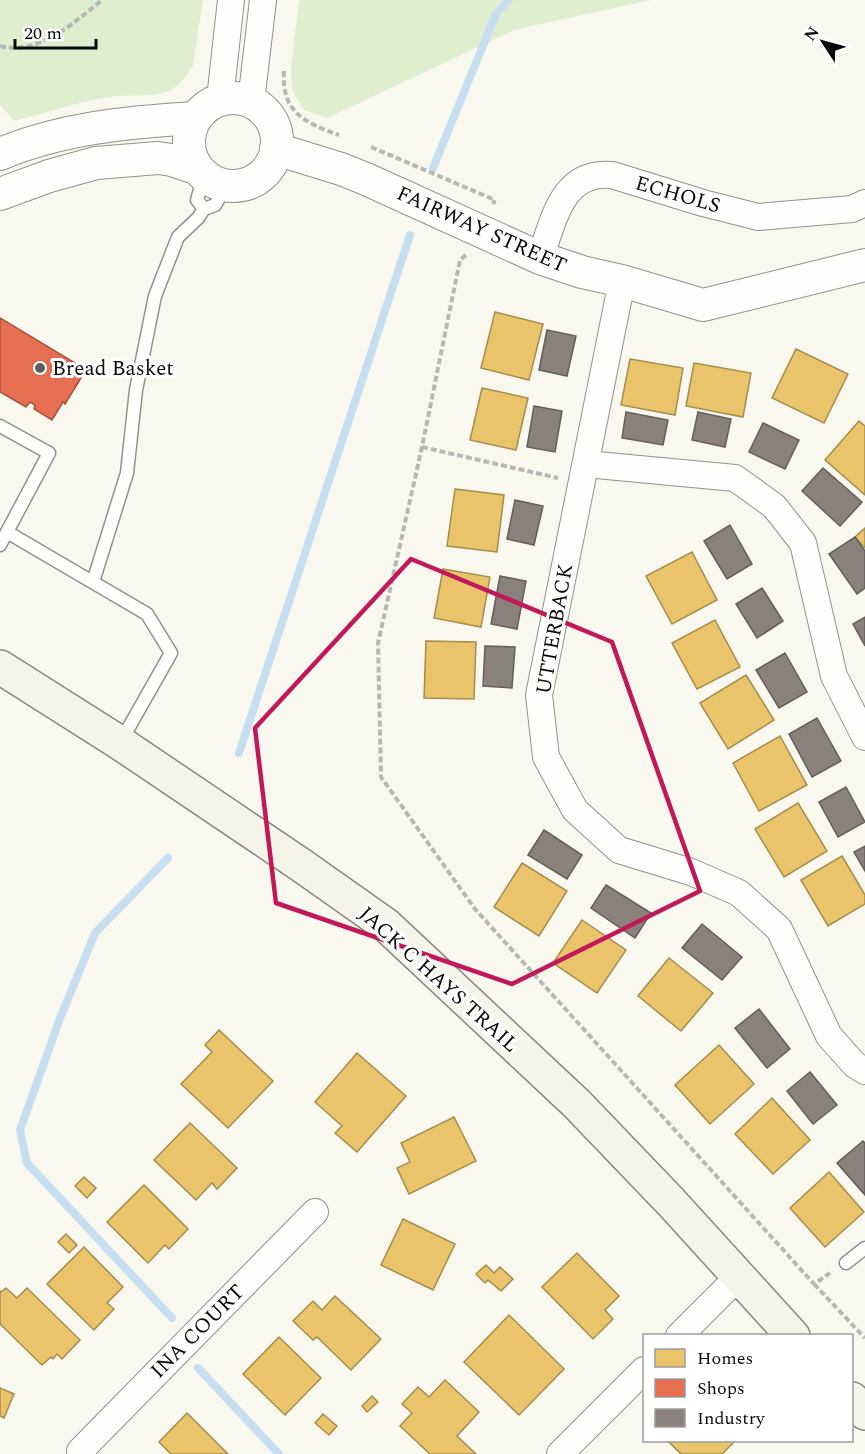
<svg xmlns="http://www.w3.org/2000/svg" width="865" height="1454" font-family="Spectral,serif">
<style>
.grass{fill:#dfeecf}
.homes{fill:#e9c46a;stroke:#a68c4d;stroke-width:1.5}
.shops{fill:#e76f51;stroke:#a5513c;stroke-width:1.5}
.industry{fill:#8a817c;stroke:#645d5a;stroke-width:1.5}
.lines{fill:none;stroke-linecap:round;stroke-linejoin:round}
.stream{stroke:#c7def0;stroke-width:8}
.service-casing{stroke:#92918d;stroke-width:15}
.minor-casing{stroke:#92918d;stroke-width:28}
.tertiary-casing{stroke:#92918d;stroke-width:34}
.secondary-casing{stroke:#888883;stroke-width:36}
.path{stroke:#b7b7b5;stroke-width:4;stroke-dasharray:6 3;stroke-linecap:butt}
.service{stroke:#fefefc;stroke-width:12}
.minor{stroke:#fefefc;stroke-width:26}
.tertiary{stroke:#fefefc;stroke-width:32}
.secondary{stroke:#f4f4e8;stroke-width:33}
.marked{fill:none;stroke:#c2185b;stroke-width:4.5;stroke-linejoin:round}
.poi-dot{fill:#5e5d5a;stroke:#fff;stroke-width:2}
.labels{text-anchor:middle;stroke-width:6;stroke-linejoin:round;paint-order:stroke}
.street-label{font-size:21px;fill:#0a0a0a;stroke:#fff}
.poi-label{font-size:21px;fill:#0a0a0a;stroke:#fff;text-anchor:start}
</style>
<rect width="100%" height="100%" fill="#f9f8ee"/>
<g class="grass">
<polygon points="0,0 203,0 193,66 184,79 172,90 155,95 116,96 83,102 14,121 0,105"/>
<polygon points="299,0 651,0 514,30 327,118 304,110 292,90 291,67"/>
</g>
<g class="homes">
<polygon points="495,312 543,324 529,380 481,368"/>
<polygon points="796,349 848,374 824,423 772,398"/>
<polygon points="630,359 683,368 675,415 621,405"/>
<polygon points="694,363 751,373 743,417 686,406"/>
<polygon points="482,388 528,398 516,450 470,440"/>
<polygon points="859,421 865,426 865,495 825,460"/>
<polygon points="455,489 504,495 497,552 447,546"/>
<polygon points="865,528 865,548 855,537"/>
<polygon points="692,552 717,600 672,624 646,576"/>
<polygon points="443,569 490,577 481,627 434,618"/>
<polygon points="715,620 740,667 697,689 672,643"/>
<polygon points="426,641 476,642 474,699 424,698"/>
<polygon points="746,675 774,720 728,749 700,703"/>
<polygon points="780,736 807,785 759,811 733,763"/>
<polygon points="798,803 827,851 784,877 755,829"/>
<polygon points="842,856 865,895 865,904 828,926 801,880"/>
<polygon points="522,863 567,891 539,936 494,907"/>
<polygon points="582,920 626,950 597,993 553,963"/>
<polygon points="669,958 713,993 681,1031 638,996"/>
<polygon points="219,1030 273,1081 228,1128 181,1084 212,1052 205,1045"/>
<polygon points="719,1045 754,1084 710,1124 675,1085"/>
<polygon points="357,1053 406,1096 357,1152 335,1133 342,1126 315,1102"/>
<polygon points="772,1098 810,1140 773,1174 735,1134"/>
<polygon points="454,1117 476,1161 409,1194 397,1168 410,1162 401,1143"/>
<polygon points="190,1123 237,1168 217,1189 212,1183 196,1200 154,1160"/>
<polygon points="829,1172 864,1212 825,1247 790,1208"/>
<polygon points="84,1177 96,1188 87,1198 75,1186"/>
<polygon points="144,1185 188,1229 169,1249 165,1245 148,1263 107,1222"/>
<polygon points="403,1219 455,1244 433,1290 381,1265"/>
<polygon points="66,1234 77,1245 69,1253 58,1242"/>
<polygon points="84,1247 123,1287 107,1303 114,1309 94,1330 47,1284"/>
<polygon points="577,1253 619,1296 605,1310 613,1319 593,1339 542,1287"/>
<polygon points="486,1265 494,1273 500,1267 513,1279 501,1291 488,1280 485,1283 476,1274"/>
<polygon points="6,1288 17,1298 27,1288 80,1340 62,1359 57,1354 53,1359 51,1357 42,1365 0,1324 0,1291 1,1292"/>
<polygon points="335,1296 381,1339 351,1370 317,1337 313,1340 293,1321 313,1301 322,1310"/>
<polygon points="509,1315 564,1369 519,1415 464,1362"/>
<polygon points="279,1337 321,1378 285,1415 243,1374"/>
<polygon points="445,1380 479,1412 457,1436 476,1454 430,1454 400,1426 412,1413 402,1404 418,1387 429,1397"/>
<polygon points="0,1388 14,1394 4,1418 0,1416"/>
<polygon points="372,1396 378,1402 367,1412 362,1406"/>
<polygon points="187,1413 228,1454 171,1454 159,1442"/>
<polygon points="323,1414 337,1426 329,1435 315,1423"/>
<polygon points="667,1440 736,1440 722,1454 681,1454"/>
</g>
<polygon class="shops" points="0,318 80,366 78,370 84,373 65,404 63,402 52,420 34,409 35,405 30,402 26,407 0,392"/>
<g class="industry">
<polygon points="547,330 576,336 567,376 539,370"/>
<polygon points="534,406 562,411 555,452 527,447"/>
<polygon points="626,412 668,420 663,445 622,438"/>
<polygon points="698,412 731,419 725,447 692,440"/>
<polygon points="763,423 799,440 785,469 749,452"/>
<polygon points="823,468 862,502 840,526 802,491"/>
<polygon points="515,500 543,506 534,545 507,539"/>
<polygon points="730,525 752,564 727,579 704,541"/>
<polygon points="855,537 865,551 865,588 857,594 829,554"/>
<polygon points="500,576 526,581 517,629 491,624"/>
<polygon points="762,588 783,621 757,638 736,604"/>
<polygon points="865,617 865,646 853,624"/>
<polygon points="485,646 515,647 512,688 483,686"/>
<polygon points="785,653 807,692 779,708 756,670"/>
<polygon points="817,718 841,761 812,777 789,734"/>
<polygon points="846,787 865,822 838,837 819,802"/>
<polygon points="544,830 582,855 567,879 528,855"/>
<polygon points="865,846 865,871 854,852"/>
<polygon points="606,885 651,913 635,938 591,908"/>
<polygon points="702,924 742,957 722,980 682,948"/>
<polygon points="759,1009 790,1049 767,1068 735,1028"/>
<polygon points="810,1072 837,1105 813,1124 787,1091"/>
<polygon points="863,1141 865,1143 865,1195 837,1163"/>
</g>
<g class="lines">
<g class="stream">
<polyline points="433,168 496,14 509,0"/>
<polyline points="239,753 410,235"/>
<polyline points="168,858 95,933 59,1021 20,1130 27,1163 172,1318"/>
<polyline points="198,1368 279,1454"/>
</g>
<defs>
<g id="service">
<polyline points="204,209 197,200 204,176"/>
<polyline points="0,426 49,453 7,532"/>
<polyline points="0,545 7,532 147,614 171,653 120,743"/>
<polyline points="93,582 127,473 136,390 155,296 178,237 198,218 204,209 215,205 226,186"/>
<polyline points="846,1263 865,1248"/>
</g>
<g id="minor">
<polyline points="220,99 231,0"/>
<polyline points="251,102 263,0"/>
<path d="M 540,258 C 554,220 562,170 612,175 L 703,203 L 758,217 L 852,209 L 865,203"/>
<polyline points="622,281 539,695 546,757 575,810 619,850 691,872 739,893 779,929 829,1036 855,1065 865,1071"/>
<polyline points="586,464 735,478 774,506 803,543 834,676 865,737"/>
<polyline points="679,1336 739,1276"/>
<polyline points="83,1454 80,1451 315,1212"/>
<polyline points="560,1454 644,1370"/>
</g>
<g id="tertiary">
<circle cx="233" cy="142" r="44"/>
<polyline points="276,149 341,169 366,179 540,258 582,272 622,281 703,305 865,265"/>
<path d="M 0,154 C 62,128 129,122 195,118"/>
<polyline points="0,194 49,176 96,163 158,158 172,160 196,168"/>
</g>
<g id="secondary">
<polyline points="0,667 120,743 301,865 386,925 577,1104 671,1202 793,1336"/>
<polyline points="852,1399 865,1413"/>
</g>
</defs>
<use href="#service" class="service-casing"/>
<use href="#minor" class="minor-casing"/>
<use href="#tertiary" class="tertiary-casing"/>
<use href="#secondary" class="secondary-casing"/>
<g class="path">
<path d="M 0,46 C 38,56 75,22 102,0"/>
<path d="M 284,71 C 281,112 305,123 339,135"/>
<polyline points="371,147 495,200 493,204"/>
<polyline points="466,255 460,260 422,447 378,643 381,777 475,909 814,1284 830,1273"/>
<polyline points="422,447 558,478"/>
<polyline points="814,1284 865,1338"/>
</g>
<use href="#service" class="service"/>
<use href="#minor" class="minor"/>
<use href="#tertiary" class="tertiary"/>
<use href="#secondary" class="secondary"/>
</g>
<path class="marked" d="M 411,559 L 612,642 L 700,891 L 512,984 L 276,903 L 255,728 Z"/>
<circle class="poi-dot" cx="40" cy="368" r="6"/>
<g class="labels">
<g class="street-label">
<text transform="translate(678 194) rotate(16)" y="7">ECHOLS</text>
<text transform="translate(482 229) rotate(24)" y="7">FAIRWAY STREET</text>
<text transform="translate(554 629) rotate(-80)" y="7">UTTERBACK</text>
<text transform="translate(439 979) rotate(42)" y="7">JACK C HAYS TRAIL</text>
<text transform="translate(197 1331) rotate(-45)" y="7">INA COURT</text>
</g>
<g class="poi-label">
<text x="52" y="375">Bread Basket</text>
</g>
</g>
<rect x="643" y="1334" width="210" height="108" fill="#ffffff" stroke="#9d9d9d" stroke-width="1.5"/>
<rect x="655" y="1349" width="30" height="18" fill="#e9c46a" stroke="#9d9d9d" stroke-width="1.5"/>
<text x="697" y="1364" font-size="18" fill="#0a0a0a">Homes</text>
<rect x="655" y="1379" width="30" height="18" fill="#e76f51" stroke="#9d9d9d" stroke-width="1.5"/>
<text x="697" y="1394" font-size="18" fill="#0a0a0a">Shops</text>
<rect x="655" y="1409" width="30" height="18" fill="#8a817c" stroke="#9d9d9d" stroke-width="1.5"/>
<text x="697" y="1424" font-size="18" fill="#0a0a0a">Industry</text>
<g transform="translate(823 42) rotate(306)" stroke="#ffffff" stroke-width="4.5" paint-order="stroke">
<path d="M0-4.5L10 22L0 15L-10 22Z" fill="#0a0a0a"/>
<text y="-9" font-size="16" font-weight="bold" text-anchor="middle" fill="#0a0a0a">N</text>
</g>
<path d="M15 39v9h81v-9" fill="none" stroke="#0a0a0a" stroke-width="3"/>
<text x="24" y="39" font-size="18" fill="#0a0a0a" stroke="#ffffff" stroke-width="4.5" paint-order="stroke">20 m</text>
</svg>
